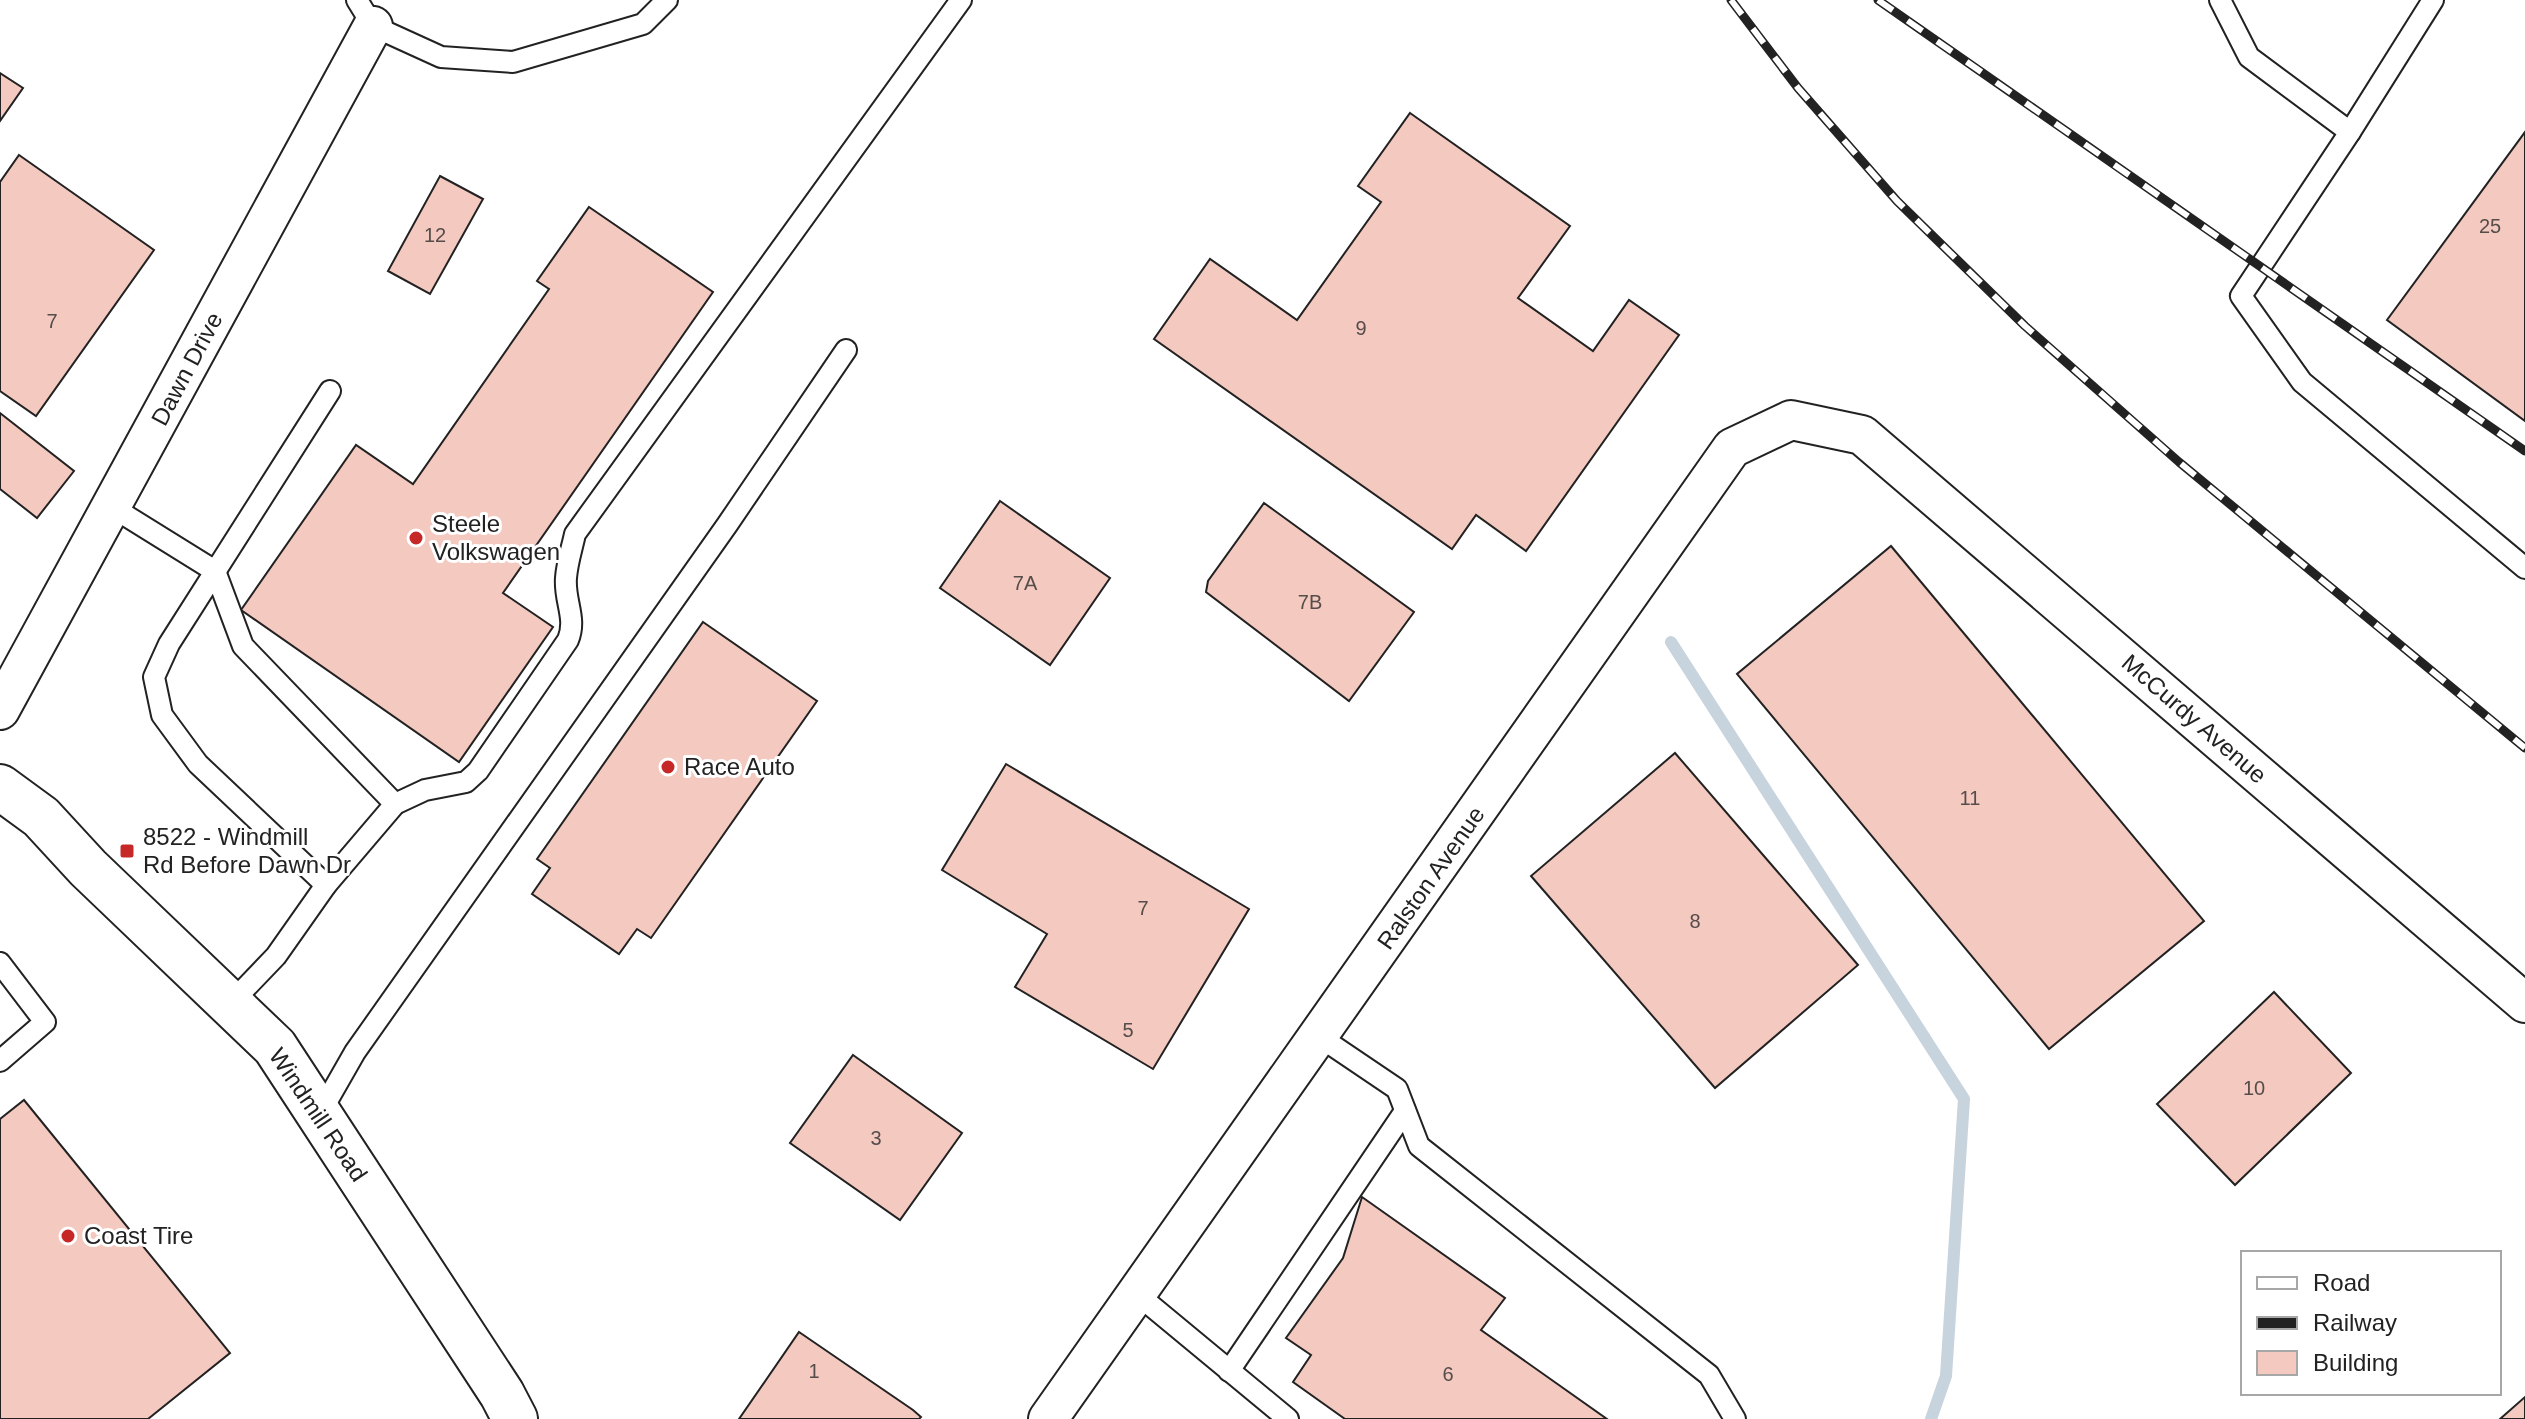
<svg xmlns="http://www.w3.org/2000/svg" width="2525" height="1419" font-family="Helvetica,sans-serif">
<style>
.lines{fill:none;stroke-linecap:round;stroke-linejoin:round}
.stream{stroke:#c7d3dd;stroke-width:12}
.building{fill:#f3c9c0;stroke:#222;stroke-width:2}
.service-casing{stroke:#222;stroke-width:24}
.minor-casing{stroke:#222;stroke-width:42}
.primary-casing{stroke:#222;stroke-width:48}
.service{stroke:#fff;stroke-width:20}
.minor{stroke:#fff;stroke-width:38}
.primary{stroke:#fff;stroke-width:44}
.rail-casing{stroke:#222;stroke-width:9}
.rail{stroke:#fff;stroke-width:6;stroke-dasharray:18;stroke-linecap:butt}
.poi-dot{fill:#c62828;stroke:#fff;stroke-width:3}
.labels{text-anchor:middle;stroke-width:6;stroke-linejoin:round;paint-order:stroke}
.number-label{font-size:20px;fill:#564c4a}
.street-label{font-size:24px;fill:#222;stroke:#fff}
.poi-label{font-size:24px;fill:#222;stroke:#fff;text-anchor:start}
</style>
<rect width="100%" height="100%" fill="#fff"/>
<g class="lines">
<polyline class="stream" points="1671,642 1964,1099 1946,1376 1931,1419"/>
</g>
<g class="building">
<polygon points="0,73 23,88 0,121"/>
<polygon points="1410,113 1570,226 1518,298 1593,351 1629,300 1679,335 1526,551 1476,515 1452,549 1154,339 1210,259 1297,320 1381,202 1358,186"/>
<polygon points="2525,132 2525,421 2387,320"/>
<polygon points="19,155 154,250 36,416 0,391 0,182"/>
<polygon points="440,176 483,199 430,294 388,271"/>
<polygon points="589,207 713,292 503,593 553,627 459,762 241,610 356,445 413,484 549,289 537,281"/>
<polygon points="0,413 74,471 37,518 0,489"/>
<polygon points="1000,501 1110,578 1050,665 940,588"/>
<polygon points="1264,503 1414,612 1349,701 1206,592 1208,581"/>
<polygon points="1891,546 2204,921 2049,1049 1737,674"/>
<polygon points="703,622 817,701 651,938 637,929 619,954 532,894 550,868 537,859"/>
<polygon points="1675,753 1858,965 1715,1088 1531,876"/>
<polygon points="1006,764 1249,909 1153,1069 1015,987 1047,934 942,870"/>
<polygon points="2274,992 2351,1073 2235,1185 2157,1104"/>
<polygon points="853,1055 962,1133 900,1220 790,1143"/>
<polygon points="24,1100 230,1353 148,1419 0,1419 0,1119"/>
<polygon points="1362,1197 1505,1298 1481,1330 1607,1419 1345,1419 1293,1382 1311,1355 1286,1338 1343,1258"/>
<polygon points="799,1332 913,1410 921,1417 919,1419 739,1419"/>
<polygon points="2525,1397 2525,1419 2500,1419"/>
</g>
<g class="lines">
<defs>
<g id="service">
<polyline points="357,0 373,26 441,57 513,62 643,24 667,0"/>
<polyline points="2220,0 2249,57 2350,132 2241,296 2302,382 2525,568"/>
<polyline points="2350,132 2433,0"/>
<polyline points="112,507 215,571 243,646 395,804"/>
<polyline points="326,885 198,764 162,715 154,677 169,644 330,391"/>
<polyline points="0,963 45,1022 0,1061"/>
<path d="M 230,1004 L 276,956 L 326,885 L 395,804 L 425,790 L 466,782 L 478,771 L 568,640 C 577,618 564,601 566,578 C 567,563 572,548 575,534 L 961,0"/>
<polyline points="1320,1037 1397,1089 1419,1146 1709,1375 1735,1419"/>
<polyline points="319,1115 355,1052 727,525 846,350"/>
<polyline points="1137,1294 1288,1419"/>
<polyline points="1229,1371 1405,1111"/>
</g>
<g id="minor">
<polyline points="0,710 373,26"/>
<polyline points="1048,1419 1732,448 1791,420 1862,435 2525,1003"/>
</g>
<polyline id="primary" points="0,787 41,817 88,868 275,1047 502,1394 515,1419"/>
</defs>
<use href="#service" class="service-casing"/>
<use href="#minor" class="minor-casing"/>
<use href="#primary" class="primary-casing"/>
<use href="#service" class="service"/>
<use href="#minor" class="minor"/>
<use href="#primary" class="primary"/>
<defs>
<g id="rail">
<polyline points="1731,0 1798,88 1897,201 2025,326 2179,462 2525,748"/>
<polyline points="1878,0 2525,451"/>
</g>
</defs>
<use href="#rail" class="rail-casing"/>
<use href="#rail" class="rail"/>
</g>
<g class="poi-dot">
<circle cx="416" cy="538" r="8"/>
<circle cx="668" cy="767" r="8"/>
<rect x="119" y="843" width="16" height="16" rx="4"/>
<circle cx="68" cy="1236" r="8"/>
</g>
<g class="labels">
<g class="number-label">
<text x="2490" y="233">25</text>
<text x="435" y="242">12</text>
<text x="52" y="328">7</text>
<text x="1361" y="335">9</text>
<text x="1025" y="590">7A</text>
<text x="1310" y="609">7B</text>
<text x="1970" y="805">11</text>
<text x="1143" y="915">7</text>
<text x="1695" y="928">8</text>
<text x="1128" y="1037">5</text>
<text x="2254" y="1095">10</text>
<text x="876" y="1145">3</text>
<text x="814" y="1378">1</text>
<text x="1448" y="1381">6</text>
</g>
<g class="street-label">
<text transform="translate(187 369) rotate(-62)" y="8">Dawn Drive</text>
<text transform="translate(2194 719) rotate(41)" y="8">McCurdy Avenue</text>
<text transform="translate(1431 878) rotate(-55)" y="8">Ralston Avenue</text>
<text transform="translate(318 1115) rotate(56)" y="8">Windmill Road</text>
</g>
<g class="poi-label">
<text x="432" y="532">Steele<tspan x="432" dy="28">Volkswagen</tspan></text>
<text x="684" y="775">Race Auto</text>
<text x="143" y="845">8522 - Windmill<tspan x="143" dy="28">Rd Before Dawn Dr</tspan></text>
<text x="84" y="1244">Coast Tire</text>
</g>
</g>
<rect x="2241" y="1251" width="260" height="144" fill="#ffffff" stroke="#a7a7a7" stroke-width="2"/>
<rect x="2257" y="1277" width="40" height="12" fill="#ffffff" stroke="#a7a7a7" stroke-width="2"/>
<text x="2313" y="1291" font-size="24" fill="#222222">Road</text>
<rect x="2257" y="1317" width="40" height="12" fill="#222222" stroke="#a7a7a7" stroke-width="2"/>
<text x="2313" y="1331" font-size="24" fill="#222222">Railway</text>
<rect x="2257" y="1351" width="40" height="24" fill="#f3c9c0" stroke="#a7a7a7" stroke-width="2"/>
<text x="2313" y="1371" font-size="24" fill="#222222">Building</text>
</svg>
